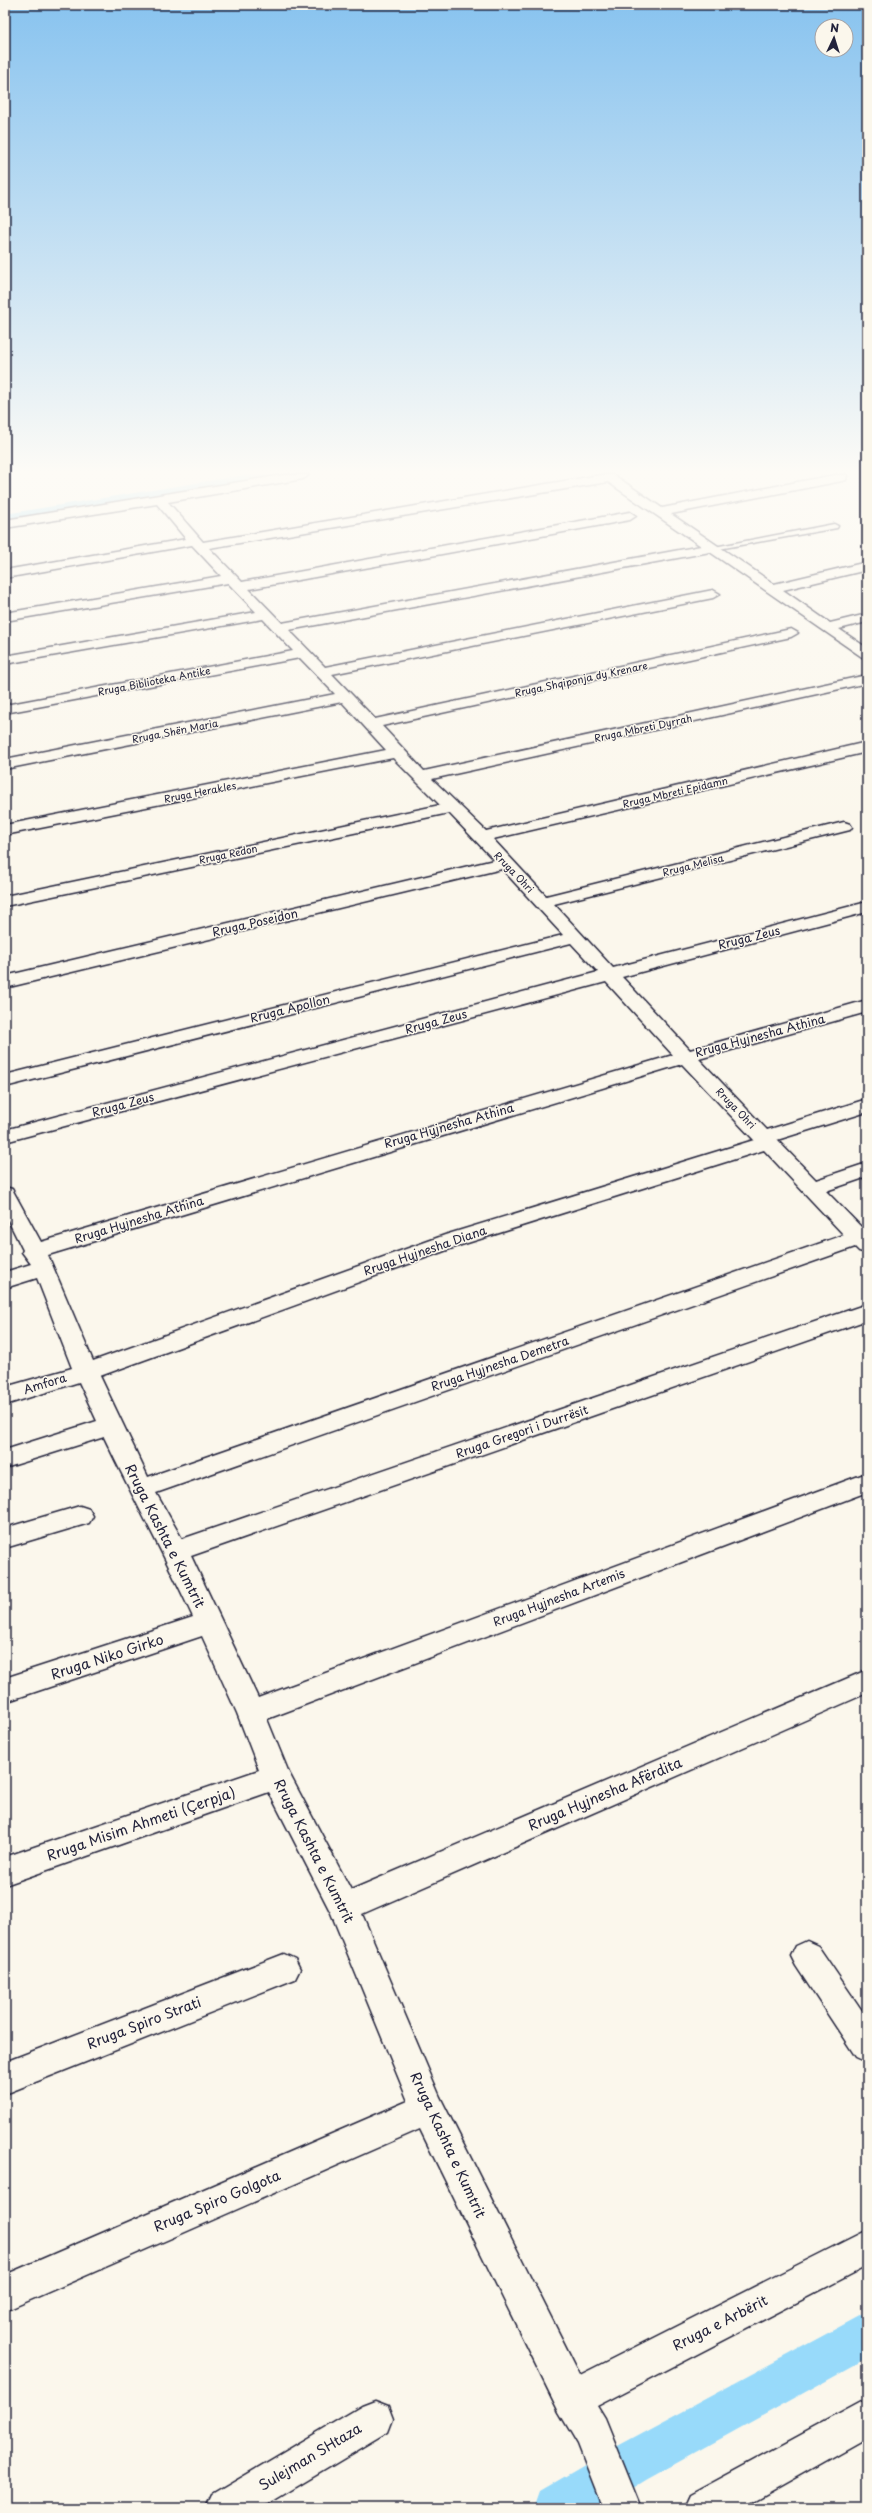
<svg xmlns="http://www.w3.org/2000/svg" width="872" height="2513" font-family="'Playpen Sans',sans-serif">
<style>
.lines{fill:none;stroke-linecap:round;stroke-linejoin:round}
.canal{fill:#98dafa;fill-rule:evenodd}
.lane-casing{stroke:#22223b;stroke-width:3}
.street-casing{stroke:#22223b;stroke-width:3}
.secondary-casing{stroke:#22223b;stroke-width:3}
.lane{fill:#fbf7ec;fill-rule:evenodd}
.street{fill:#fbf7ec;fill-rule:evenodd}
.secondary{fill:#fbf7ec;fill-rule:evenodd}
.labels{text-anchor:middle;stroke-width:3;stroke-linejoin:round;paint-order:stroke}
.far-street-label{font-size:10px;fill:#22223b;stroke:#fbf7ec}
.street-label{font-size:12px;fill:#22223b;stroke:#fbf7ec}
.near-street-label{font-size:14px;fill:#22223b;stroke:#fbf7ec}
</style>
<rect width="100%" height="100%" fill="#fbf7ec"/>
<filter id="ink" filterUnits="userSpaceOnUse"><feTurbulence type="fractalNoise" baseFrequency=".025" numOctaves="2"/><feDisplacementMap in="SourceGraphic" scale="8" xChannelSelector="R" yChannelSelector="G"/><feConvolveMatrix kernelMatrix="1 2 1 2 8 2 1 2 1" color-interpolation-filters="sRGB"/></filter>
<g filter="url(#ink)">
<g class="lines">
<g class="canal">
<polygon points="245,475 278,475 271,479 5,524 5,514"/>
<polygon points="867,2312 867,2358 646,2480 601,2508 534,2508 540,2491 614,2448"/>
</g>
<defs>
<polygon id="lane" points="834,524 838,526 837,528 713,550 709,548"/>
<g id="street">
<path d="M 283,475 L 309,475 L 303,479 L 168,502 L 203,542 L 600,475 L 614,475 L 662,508 L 834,475 L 847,475 L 846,480 L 842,481 L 671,514 L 774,584 L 867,562 L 867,570 L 783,590 L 830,623 L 867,614 L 867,622 L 839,629 L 867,648 L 867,658 L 862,657 L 710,552 L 289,630 L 325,667 L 713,590 L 720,594 L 713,598 L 332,674 L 375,719 L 791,629 L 798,633 L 791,637 L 382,726 L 424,771 L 867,675 L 867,683 L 432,779 L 486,831 L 867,742 L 867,752 L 493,839 L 546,896 L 844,822 L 850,824 L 852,827 L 850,830 L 554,904 L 613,968 L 867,902 L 867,912 L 622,977 L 690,1050 L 867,1000 L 867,1012 L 699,1059 L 767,1130 L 867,1099 L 867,1112 L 777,1140 L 816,1180 L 867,1163 L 867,1177 L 826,1191 L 867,1233 L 867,1253 L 859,1251 L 855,1247 L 156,1493 L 182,1539 L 867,1304 L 867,1320 L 191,1556 L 258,1698 L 867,1473 L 867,1492 L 267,1719 L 289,1773 L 351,1890 L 867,1670 L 867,1693 L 362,1914 L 440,2097 L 580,2375 L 867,2230 L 867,2266 L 597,2406 L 605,2419 L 641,2508 L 603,2508 L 578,2444 L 559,2412 L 420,2129 L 5,2311 L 5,2275 L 408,2101 L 331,1913 L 269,1792 L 5,1885 L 5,1857 L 259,1770 L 237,1713 L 202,1636 L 5,1702 L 5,1678 L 193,1617 C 165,1556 133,1498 104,1437 L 5,1468 L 5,1450 L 97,1421 L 79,1382 L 5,1405 L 5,1387 L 72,1368 L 37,1278 L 5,1288 L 5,1272 L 31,1264 L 22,1252 L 23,1250 L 5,1214 L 5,1187 L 12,1189 L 41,1242 L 673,1055 L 606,982 L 5,1142 L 5,1130 L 598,972 L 571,943 L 5,1087 L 5,1075 L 563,935 L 502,869 L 5,988 L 5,976 L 494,860 L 449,813 L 5,906 L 5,896 L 440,805 L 393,758 L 5,835 L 5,825 L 386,750 L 342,702 L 5,769 L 5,759 L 335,694 L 300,658 L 5,713 L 5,705 L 293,651 L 263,619 L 5,664 L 5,656 L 256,612 L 228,583 L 5,621 L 5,613 L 221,576 L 192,545 L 5,578 L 5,570 L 186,539 L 157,504 L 5,528 L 5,520 ZM 608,482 L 701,546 L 282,623 L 249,589 L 630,520 L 636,516 L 630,512 L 242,582 L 209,548 ZM 682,1064 L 754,1140 L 445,1235 L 93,1361 L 48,1255 ZM 764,1150 L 844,1235 L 148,1477 L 100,1376 L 461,1245 Z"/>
<polygon points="80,1506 89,1509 93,1516 89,1523 5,1548 5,1528"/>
<polygon points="807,1941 818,1946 867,2018 867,2062 856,2057 796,1966 791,1956 796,1946"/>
<polygon points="284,1954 295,1959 300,1969 295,1979 5,2094 5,2062"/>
<polygon points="375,2401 388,2406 393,2419 388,2432 261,2508 206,2508 212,2495 362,2406"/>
</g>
<polygon id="secondary" points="867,2399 867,2437 741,2508 684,2508 690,2495"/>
</defs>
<use href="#lane" class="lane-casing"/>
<use href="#street" class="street-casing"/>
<use href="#secondary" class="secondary-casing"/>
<use href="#lane" class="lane"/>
<use href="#street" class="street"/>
<use href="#secondary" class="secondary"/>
</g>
</g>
<linearGradient id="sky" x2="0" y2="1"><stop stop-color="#88c3ef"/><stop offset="0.57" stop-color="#fdfbf6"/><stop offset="1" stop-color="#fdfbf6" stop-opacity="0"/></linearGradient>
<rect width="872" height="827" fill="url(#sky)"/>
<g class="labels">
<g class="far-street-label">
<text transform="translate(581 679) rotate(-12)" y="4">Rruga Shqiponja dy Krenare</text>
<text transform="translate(154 681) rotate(-11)" y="4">Rruga Biblioteka Antike</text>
<text transform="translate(643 728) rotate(-12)" y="4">Rruga Mbreti Dyrrah</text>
<text transform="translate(175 731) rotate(-11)" y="4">Rruga Shën Maria</text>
<text transform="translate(200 792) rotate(-11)" y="4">Rruga Herakles</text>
<text transform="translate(675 792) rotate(-13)" y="4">Rruga Mbreti Epidamn</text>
<text transform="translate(228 854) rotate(-12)" y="4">Rruga Redon</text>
<text transform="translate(693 865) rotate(-14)" y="4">Rruga Melisa</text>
<text transform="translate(514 872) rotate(46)" y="4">Rruga Ohri</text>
<text transform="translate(736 1108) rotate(46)" y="4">Rruga Ohri</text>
</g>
<g class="street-label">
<text transform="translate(255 923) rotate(-13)" y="4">Rruga Poseidon</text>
<text transform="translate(749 938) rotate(-14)" y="4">Rruga Zeus</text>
<text transform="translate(290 1009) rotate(-14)" y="4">Rruga Apollon</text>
<text transform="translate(436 1022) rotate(-15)" y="4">Rruga Zeus</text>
<text transform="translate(760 1036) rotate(-15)" y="4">Rruga Hyjnesha Athina</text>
<text transform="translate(123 1105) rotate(-15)" y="4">Rruga Zeus</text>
<text transform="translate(449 1126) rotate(-16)" y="4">Rruga Hyjnesha Athina</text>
<text transform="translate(139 1220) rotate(-17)" y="4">Rruga Hyjnesha Athina</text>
<text transform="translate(425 1251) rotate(-19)" y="4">Rruga Hyjnesha Diana</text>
<text transform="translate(500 1364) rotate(-19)" y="4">Rruga Hyjnesha Demetra</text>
<text transform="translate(45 1384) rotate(-17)" y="4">Amfora</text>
<text transform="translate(522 1432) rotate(-19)" y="4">Rruga Gregori i Durrësit</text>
<text transform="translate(559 1598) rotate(-21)" y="4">Rruga Hyjnesha Artemis</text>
</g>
<g class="near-street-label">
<text transform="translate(165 1536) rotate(63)" y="5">Rruga Kashta e Kumtrit</text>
<text transform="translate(107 1657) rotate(-18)" y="5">Rruga Niko Girko</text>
<text transform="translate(605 1794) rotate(-23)" y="5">Rruga Hyjnesha Afërdita</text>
<text transform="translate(141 1824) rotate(-19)" y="5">Rruga Misim Ahmeti (Çerpja)</text>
<text transform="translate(314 1851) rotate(63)" y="5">Rruga Kashta e Kumtrit</text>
<text transform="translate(144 2023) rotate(-21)" y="5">Rruga Spiro Strati</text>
<text transform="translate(448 2145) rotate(65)" y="5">Rruga Kashta e Kumtrit</text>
<text transform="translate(217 2201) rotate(-23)" y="5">Rruga Spiro Golgota</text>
<text transform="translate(720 2323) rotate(-27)" y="5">Rruga e Arbërit</text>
<text transform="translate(310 2457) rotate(-31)" y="5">Sulejman SHtaza</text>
</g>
</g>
<rect width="872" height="2513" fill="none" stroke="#fbf7ec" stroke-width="20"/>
<rect x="10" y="10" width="852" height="2493" fill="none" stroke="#22223b" stroke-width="1.5" filter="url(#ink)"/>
<g transform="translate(834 38) rotate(4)"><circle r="19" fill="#fbf7ec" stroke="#a4a2a5"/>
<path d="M0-3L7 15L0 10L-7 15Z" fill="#22223b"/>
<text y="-6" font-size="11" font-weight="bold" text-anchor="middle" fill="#22223b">N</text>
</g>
</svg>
